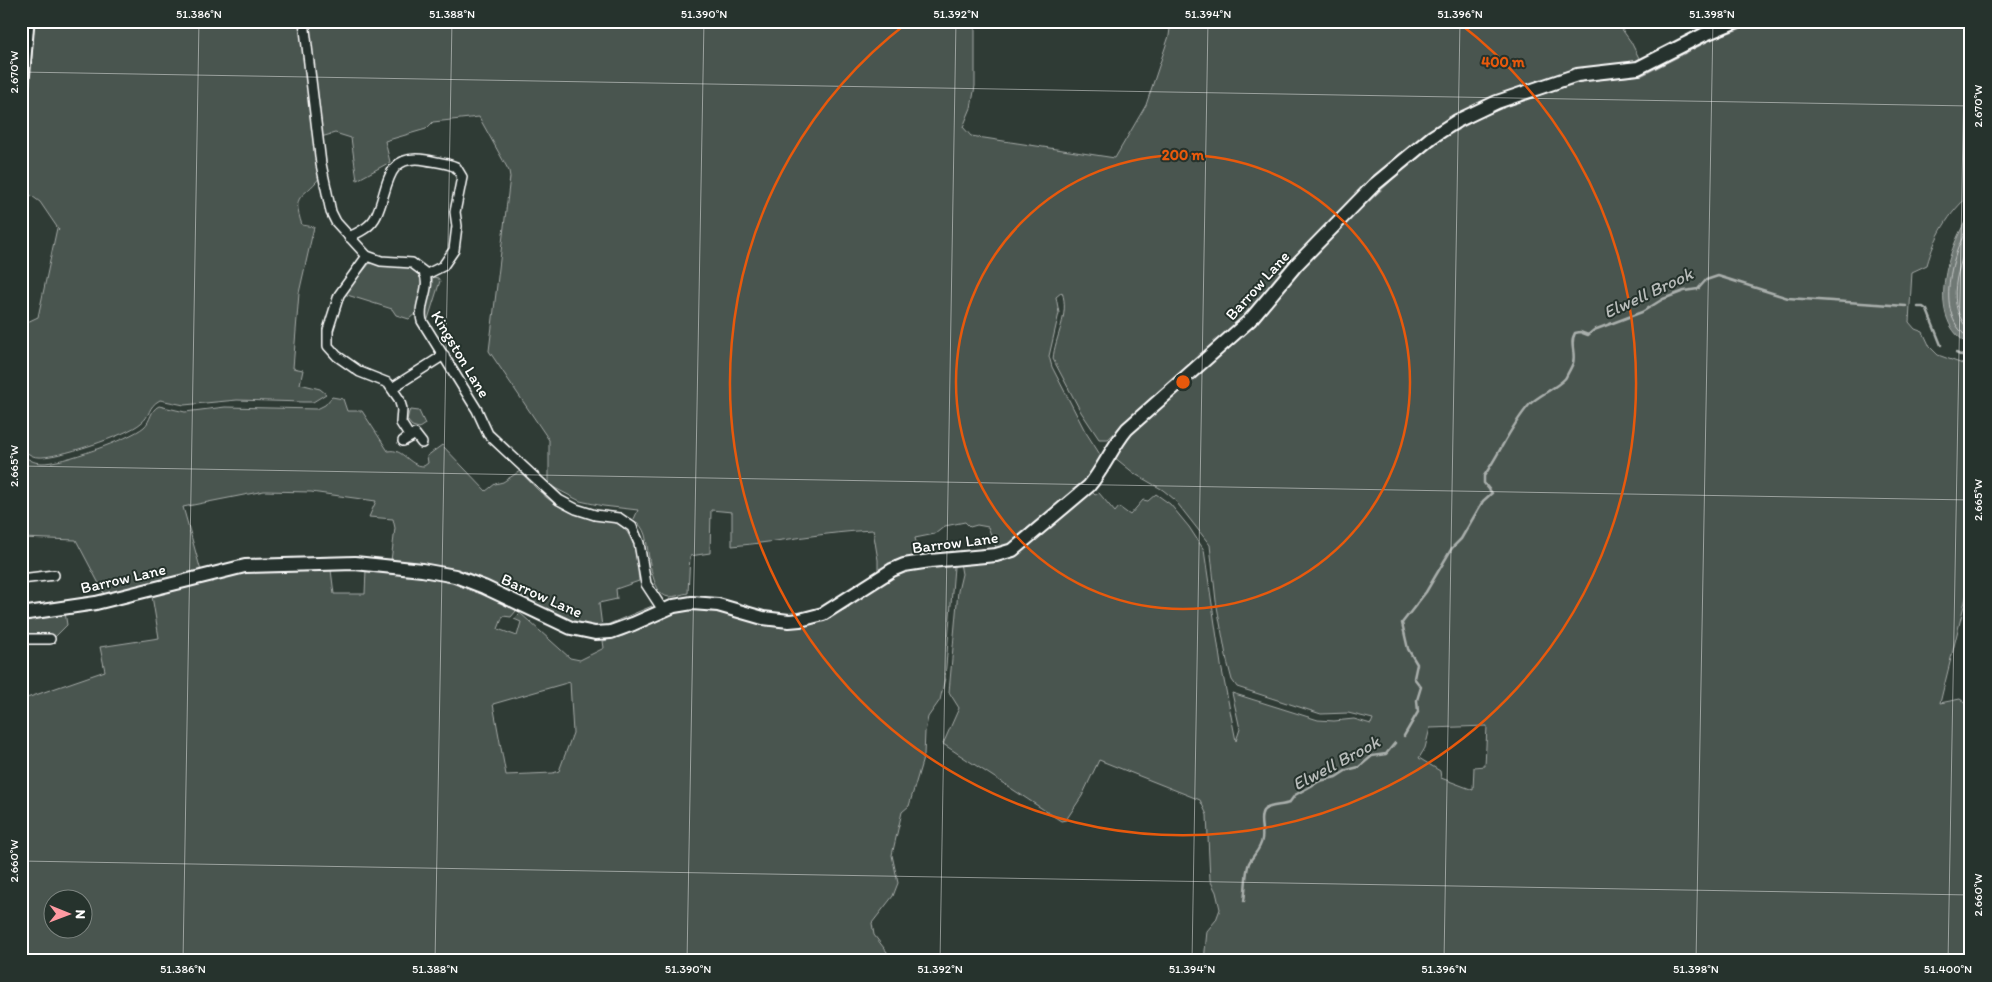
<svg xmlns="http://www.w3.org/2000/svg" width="1992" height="982" font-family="Itim,sans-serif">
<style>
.green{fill:#4a544f;stroke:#a4aaa7;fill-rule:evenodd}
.water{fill:#707975;stroke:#a9afac}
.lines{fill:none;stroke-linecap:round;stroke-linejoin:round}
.shore{stroke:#c6c9c8;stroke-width:1}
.stream{stroke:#a9afac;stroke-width:2.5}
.minor-casing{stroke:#fff;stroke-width:12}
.tertiary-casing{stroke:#fff;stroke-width:15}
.secondary-casing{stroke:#fff;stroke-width:16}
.minor{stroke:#26332d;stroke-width:9}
.tertiary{stroke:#26332d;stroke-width:11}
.secondary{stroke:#26332d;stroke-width:12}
.ticks{fill:none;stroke:#fff;stroke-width:1;stroke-opacity:0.45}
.ring{fill:none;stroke:#e8590c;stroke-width:2.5}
.labels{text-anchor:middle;stroke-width:4;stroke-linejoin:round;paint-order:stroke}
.street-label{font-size:16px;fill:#fff;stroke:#26332d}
.water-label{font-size:18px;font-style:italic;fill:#b8bcba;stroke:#26332d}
.centre{fill:#e8590c;stroke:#26332d;stroke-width:2.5}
.ring-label{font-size:15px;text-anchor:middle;font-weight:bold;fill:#e8590c;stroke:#26332d;stroke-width:4;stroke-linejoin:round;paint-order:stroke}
.neatline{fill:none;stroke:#fff;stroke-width:2}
.ticks-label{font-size:12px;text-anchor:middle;fill:#fff}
</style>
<rect width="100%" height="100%" fill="#2f3b35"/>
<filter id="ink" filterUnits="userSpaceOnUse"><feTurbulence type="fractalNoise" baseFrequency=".02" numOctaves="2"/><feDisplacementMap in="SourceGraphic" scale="10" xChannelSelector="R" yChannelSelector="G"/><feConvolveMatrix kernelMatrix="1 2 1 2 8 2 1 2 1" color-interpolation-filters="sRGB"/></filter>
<g filter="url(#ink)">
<g class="green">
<path d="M 34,21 L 300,21 L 320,177 C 303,200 291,192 302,225 L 314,227 L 299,293 L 293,368 L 303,370 L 300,384 L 320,389 L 326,394 L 313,402 L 303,402 L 237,400 L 184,405 L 160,400 C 147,407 151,416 141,423 C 128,435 55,459 38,457 C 31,457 27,452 21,449 L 21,325 L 38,317 L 57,228 L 59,230 L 40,202 L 21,188 L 21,130 L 32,55 Z"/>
<path d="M 307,21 L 975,21 L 975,86 L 971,108 L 963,127 L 971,136 L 1115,158 L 1146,105 L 1169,36 L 1171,21 L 1616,21 L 1631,42 L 1641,62 L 1591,68 L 1419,142 L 1250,314 L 1108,439 L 1099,439 L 1081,412 L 1053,359 C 1055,336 1070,315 1062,292 L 1056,297 L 1059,313 L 1049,356 L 1052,367 L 1085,431 L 1101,456 L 1085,482 L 1018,541 L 997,550 L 988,527 L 977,525 L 970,527 L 965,522 L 945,526 L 935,534 L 915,538 L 920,558 C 904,561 890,563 878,572 L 878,560 L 873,530 C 825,532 779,542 732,546 L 732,512 L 711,510 L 710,553 L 690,556 L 688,593 C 682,594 675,597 669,597 C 650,595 649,549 645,535 C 643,528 639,524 634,519 L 638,510 L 603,506 L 580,501 L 549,485 L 549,440 L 489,351 L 510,177 L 509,171 L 479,117 L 433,122 L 426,129 L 385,141 L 390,162 L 357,180 L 351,138 L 335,133 L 321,137 Z"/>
<path d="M 1761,21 L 1971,21 L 1971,194 C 1948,213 1935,237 1927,265 L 1912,272 L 1909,322 L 1915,329 L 1923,332 L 1930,347 L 1938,355 L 1971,367 L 1971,577 L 1940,703 L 1960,699 L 1971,707 L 1971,961 L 1204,961 L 1207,931 L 1216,920 L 1220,909 L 1216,892 L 1210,880 L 1207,815 L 1200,800 L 1099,760 L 1082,796 L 1066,820 L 1061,821 L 943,744 L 959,708 L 949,692 L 958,591 L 962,574 L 960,563 L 1005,559 L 1019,554 L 1092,492 L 1095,495 L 1099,493 L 1115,512 L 1119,507 L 1130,515 L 1143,500 L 1148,501 L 1156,494 L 1170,504 L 1189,527 L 1204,550 L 1221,665 L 1236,741 L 1240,729 L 1232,693 L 1318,720 L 1334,721 L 1354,719 L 1371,724 L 1373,719 L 1348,713 L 1321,714 L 1237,687 L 1232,680 L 1227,661 L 1216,601 L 1210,545 L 1174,499 L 1163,490 L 1135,474 L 1114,457 L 1133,431 L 1261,317 L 1321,246 L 1391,181 L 1408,163 L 1447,136 L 1485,115 L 1527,99 L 1594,78 L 1606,79 L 1643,75 L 1715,38 ZM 1487,726 L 1485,766 L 1474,767 L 1473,790 L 1441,778 L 1440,771 L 1419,758 L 1425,748 L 1430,728 Z"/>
<path d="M 370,263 C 389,261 413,262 423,279 L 417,312 L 409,319 L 396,315 L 392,309 L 344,294 Z"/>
<polygon points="433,277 438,278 440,281 428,319 426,321 424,313"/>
<path d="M 332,397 L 343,399 L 347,411 L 362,411 L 388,451 C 404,448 408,466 424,466 L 428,463 L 427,456 L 442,445 L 486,491 L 495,484 L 503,482 L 520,471 C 536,489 554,508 578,515 C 588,518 598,518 608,520 C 637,528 636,556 639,581 L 616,589 L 617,599 L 599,603 L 602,627 L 652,606 L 650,611 L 612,628 L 587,626 L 568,621 L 464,573 L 391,561 L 395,528 L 393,519 L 369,517 L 376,501 L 311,492 L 264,491 L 183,507 L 201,571 L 106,597 L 76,540 L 21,538 L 21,454 C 28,459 33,463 42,463 C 60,464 130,439 144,427 C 151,421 150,410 159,406 L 185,412 L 225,407 L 317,409 L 325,405 Z"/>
<polygon points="411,410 419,411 425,424 419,428 412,426 407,420 409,412"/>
<path d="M 950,564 L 954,567 L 945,678 L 940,700 L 928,717 L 925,732 L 924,755 L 909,806 L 902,812 L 892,855 L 898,883 L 893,896 L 872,923 L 874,935 L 894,961 L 21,961 L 21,700 L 105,671 L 100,647 L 159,638 L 152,596 C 185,587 219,575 254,571 C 279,568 305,569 331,570 L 334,594 L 365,594 L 366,570 L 438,577 L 465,585 L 511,605 L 516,611 L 511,617 L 503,616 L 498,629 L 517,636 L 521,622 L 514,619 L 520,613 L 570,658 L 580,660 L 604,648 L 603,641 L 623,636 L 679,610 L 704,609 L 814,623 L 848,608 L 853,601 L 902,571 ZM 570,682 L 573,733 L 559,771 L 553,773 L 506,775 L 493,704 ZM 52,900 L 82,900 L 82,930 L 52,930 Z"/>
<polygon points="65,612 67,625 55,637 21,637 21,619"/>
</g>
<path class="water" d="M 1971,213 L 1971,345 C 1923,322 1948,245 1971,213 Z"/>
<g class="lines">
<g class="shore">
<path d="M 1971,222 C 1952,250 1932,318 1971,339"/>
<path d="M 1971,236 C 1958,266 1943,306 1971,332"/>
<path d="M 1971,255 C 1963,273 1955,305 1971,322"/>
</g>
<g class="stream">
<polyline points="1918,307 1923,307 1927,310 1941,345"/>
<polyline points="1956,353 1971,360"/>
<path d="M 1404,736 L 1418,712 L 1417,700 L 1421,687 L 1414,678 L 1417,664 L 1408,649 L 1402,623 L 1426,592 L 1452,548 L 1461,539 L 1483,501 L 1492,493 L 1484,483 L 1484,476 C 1500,453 1511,425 1530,404 C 1536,397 1563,384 1566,377 C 1568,373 1571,368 1573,363 C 1576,353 1569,343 1575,333 L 1580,332 L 1588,335 L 1594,330 L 1642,312 L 1663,299 L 1684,291 L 1698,289 L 1706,280 L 1718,276 L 1788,298 L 1906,306"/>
<path d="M 1244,901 C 1246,889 1245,873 1249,863 C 1253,855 1261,849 1262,839 C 1264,831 1258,819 1263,811 C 1267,805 1282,806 1289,803 L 1295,795 L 1320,781 L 1336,777 L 1347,770 L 1359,767 L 1372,756 L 1386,754 L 1395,743"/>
</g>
<defs>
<g id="minor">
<path d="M 304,21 L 321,164 L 331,212 L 336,222 L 367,256 L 381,261 L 412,263 L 424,272 C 432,289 417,304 422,321 L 477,410 L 488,434 L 559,500 L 576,509 L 595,515 L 619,518 L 632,527 L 639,543 L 646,584 L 663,610"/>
<path d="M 349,237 C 359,232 371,227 376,216 C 389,190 384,152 426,160 C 436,162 447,163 456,167 L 462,177 L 455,212 L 457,226 L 454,250 L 443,266 L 425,275"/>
<polyline points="367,256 339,295 328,330 328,346 337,356 360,372 388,383 399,399 402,409 401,423 410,437"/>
<polyline points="392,388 444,355"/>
<polyline points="403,441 415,434 422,443"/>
<polyline points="21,579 54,575"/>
<polyline points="21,639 50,639"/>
</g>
<polyline id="tertiary" points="21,105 28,21"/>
<path id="secondary" d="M 21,614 L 96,603 L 245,566 L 355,563 L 422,570 L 455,576 L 484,587 L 571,628 L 595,633 L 611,632 L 633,624 L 674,606 L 692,603 L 718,605 L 763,618 L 789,621 L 800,620 L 823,614 L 892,570 L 904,565 L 930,561 L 996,555 L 1013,550 L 1089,486 C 1104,468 1112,447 1127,429 L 1250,320 L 1297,264 L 1374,185 L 1432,137 L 1457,121 L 1497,102 L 1577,75 L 1638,68 L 1703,35 L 1737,21"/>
</defs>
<use href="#minor" class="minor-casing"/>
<use href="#tertiary" class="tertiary-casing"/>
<use href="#secondary" class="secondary-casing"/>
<use href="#minor" class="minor"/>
<use href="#tertiary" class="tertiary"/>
<use href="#secondary" class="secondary"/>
</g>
</g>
<path class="ticks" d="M 21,72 L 1971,106M 21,466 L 1971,500M 21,861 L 1971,895M 183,961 L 199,21M 435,961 L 452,21M 687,961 L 704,21M 940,961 L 956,21M 1192,961 L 1208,21M 1444,961 L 1460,21M 1696,961 L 1713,21M 1948,961 L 1965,21"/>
<g class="ring">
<circle cx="1183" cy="382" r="227"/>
<path d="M1459 23A453 453 0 1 1 907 23"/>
</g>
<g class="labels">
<g class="street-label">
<text transform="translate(1257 285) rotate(-48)" y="6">Barrow Lane</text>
<text transform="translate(461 354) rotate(59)" y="6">Kingston Lane</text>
<text transform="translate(955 542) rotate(-7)" y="6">Barrow Lane</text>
<text transform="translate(123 578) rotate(-13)" y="6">Barrow Lane</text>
<text transform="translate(542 595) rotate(24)" y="6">Barrow Lane</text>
</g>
<g class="water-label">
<text transform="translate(1648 293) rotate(-25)" y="6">Elwell Brook</text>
<text transform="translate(1336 763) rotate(-28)" y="6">Elwell Brook</text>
</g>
</g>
<circle cx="1183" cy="382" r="8" class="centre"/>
<g class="ring-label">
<text x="1503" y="67">400 m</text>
<text x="1183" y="160">200 m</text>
</g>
<rect width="1992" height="982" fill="none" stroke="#26332d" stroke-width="55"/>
<g transform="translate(68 914) rotate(91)"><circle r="24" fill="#26332d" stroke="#7d8581"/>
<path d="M0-4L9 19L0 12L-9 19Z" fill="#ff9aa2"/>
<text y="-8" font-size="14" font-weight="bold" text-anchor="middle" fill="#ffffff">N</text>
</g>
<rect x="28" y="28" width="1936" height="926" class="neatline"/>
<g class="ticks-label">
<text x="199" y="18">51.386°N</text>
<text x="452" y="18">51.388°N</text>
<text x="704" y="18">51.390°N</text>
<text x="956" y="18">51.392°N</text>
<text x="1208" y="18">51.394°N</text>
<text x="1460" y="18">51.396°N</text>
<text x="1712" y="18">51.398°N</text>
<text transform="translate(14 72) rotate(-90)" y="4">2.670°W</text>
<text transform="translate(1978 106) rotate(-90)" y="4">2.670°W</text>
<text transform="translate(14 466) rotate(-90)" y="4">2.665°W</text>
<text transform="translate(1978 500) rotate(-90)" y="4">2.665°W</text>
<text transform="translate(14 861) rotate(-90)" y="4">2.660°W</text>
<text transform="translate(1978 895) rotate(-90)" y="4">2.660°W</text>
<text x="183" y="973">51.386°N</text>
<text x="435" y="973">51.388°N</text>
<text x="688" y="973">51.390°N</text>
<text x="940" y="973">51.392°N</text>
<text x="1192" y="973">51.394°N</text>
<text x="1444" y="973">51.396°N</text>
<text x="1696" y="973">51.398°N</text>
<text x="1948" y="973">51.400°N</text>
</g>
</svg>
